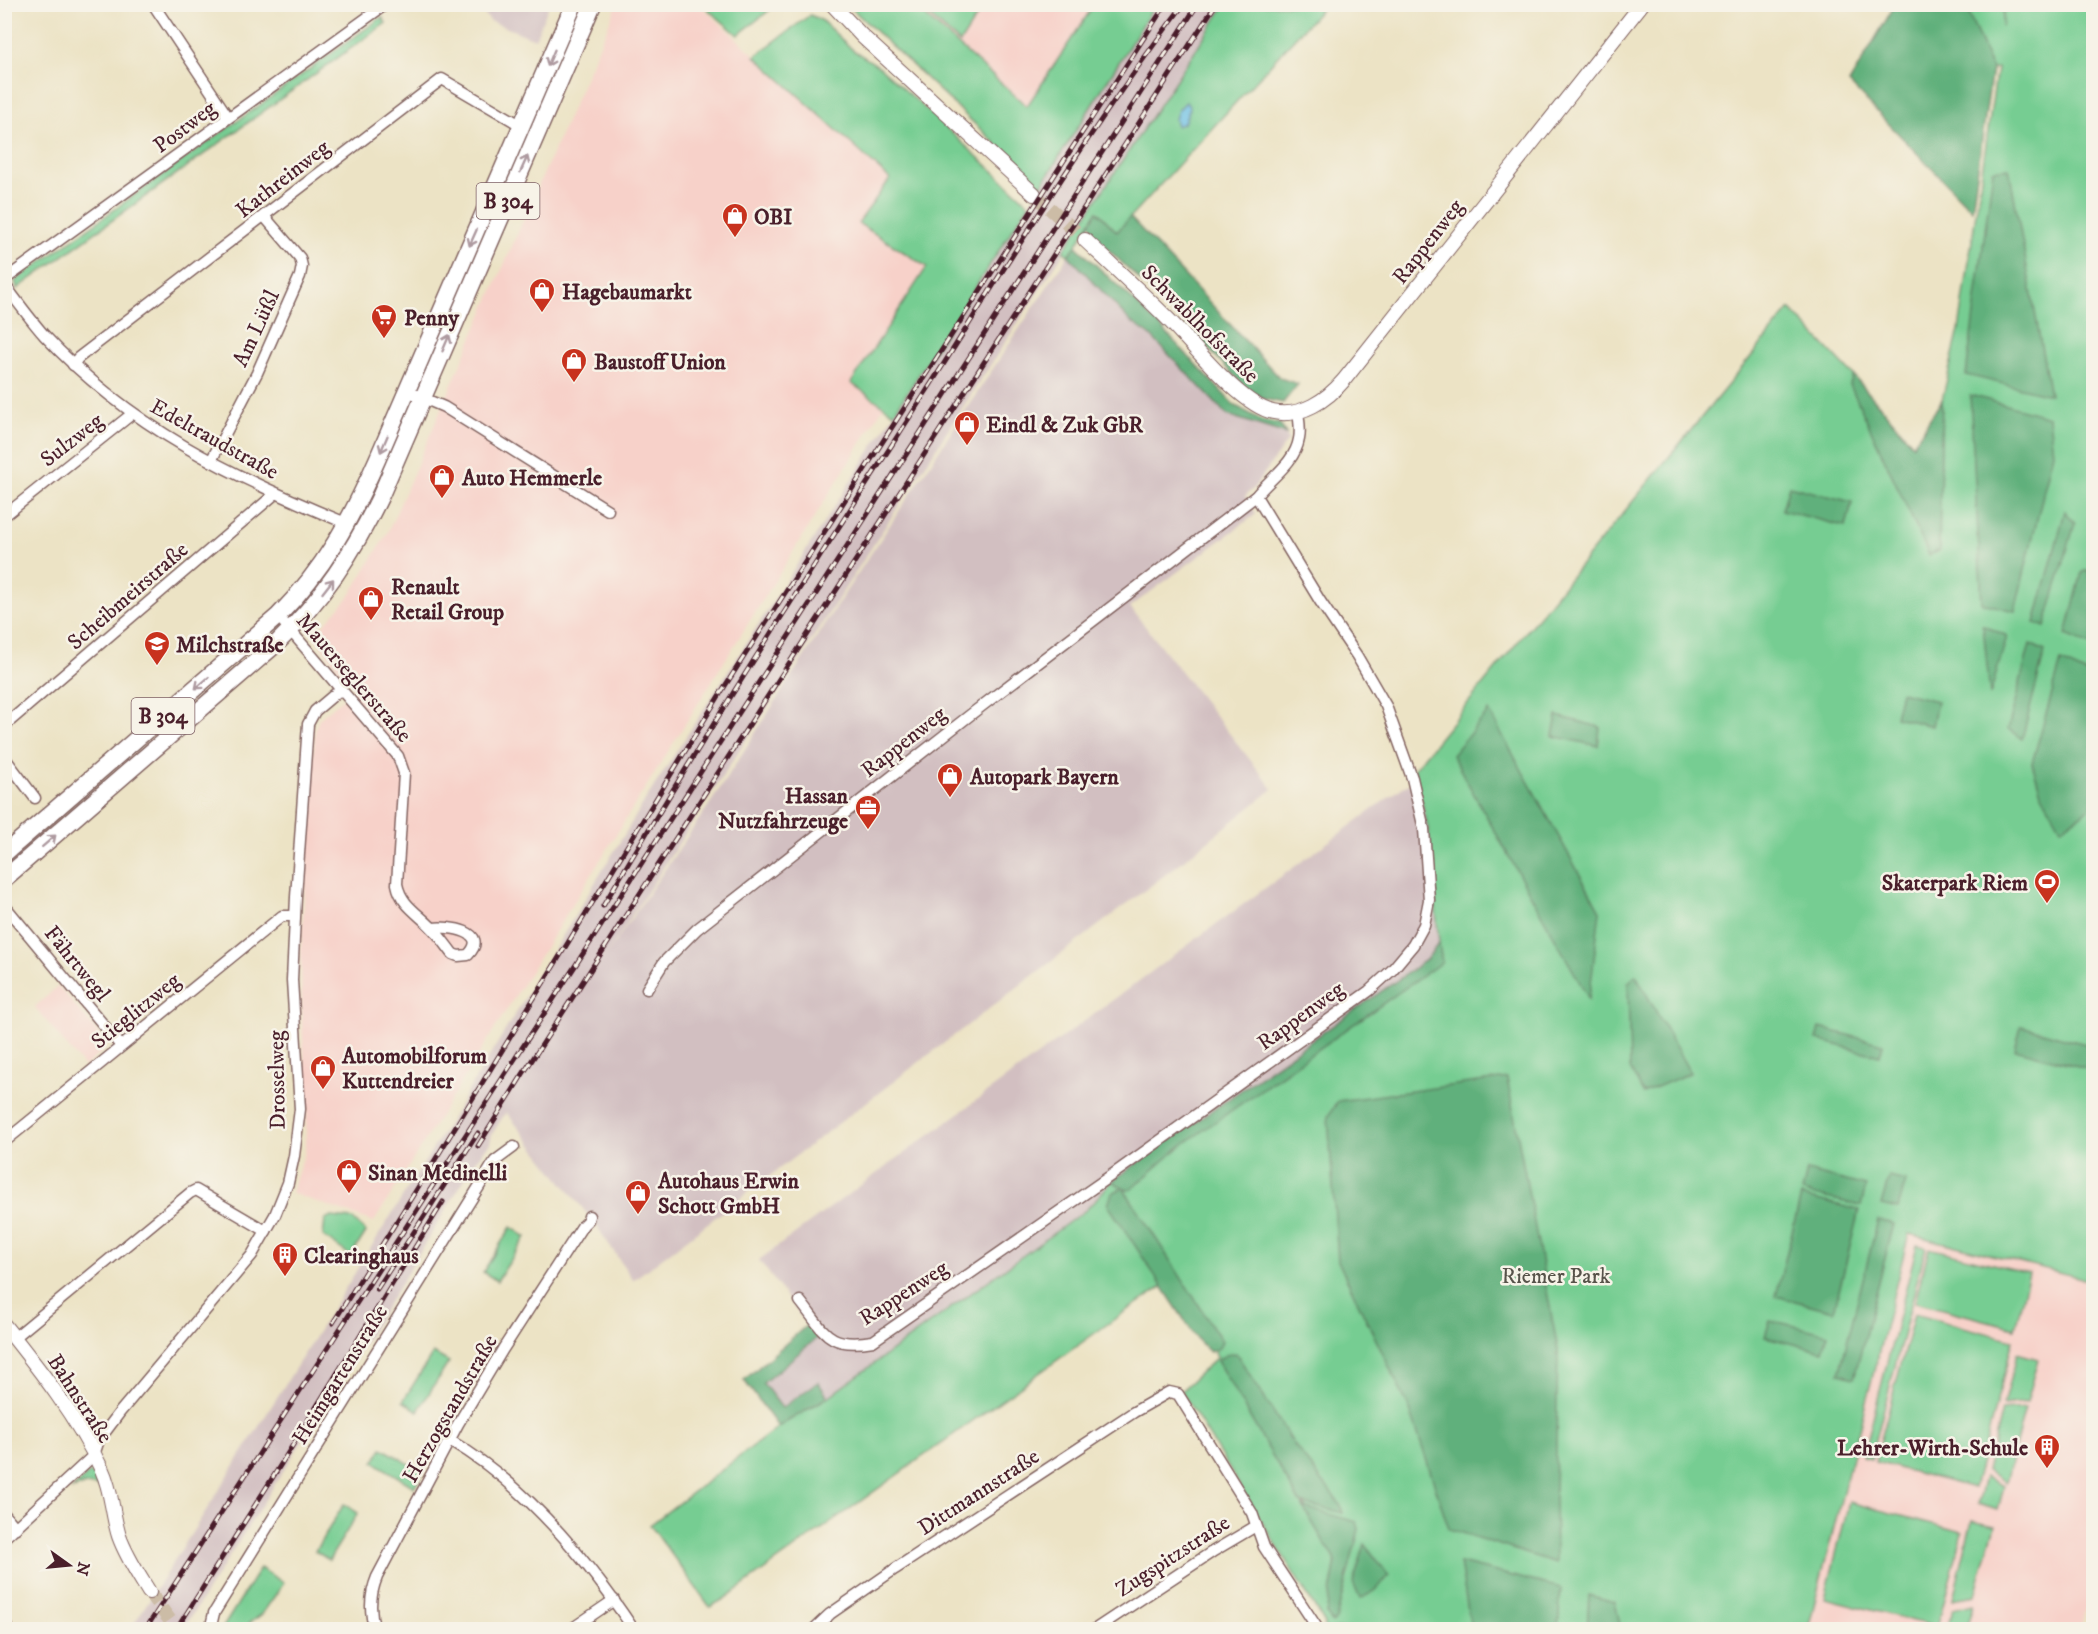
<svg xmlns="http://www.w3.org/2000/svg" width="2098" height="1634" font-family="'IM FELL DW Pica',serif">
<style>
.built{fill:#f7d1c9}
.industrial{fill:#d2bfc1}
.green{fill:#76cd92;stroke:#60765e;stroke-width:1.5;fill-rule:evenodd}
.forest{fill:#60b07c;stroke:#556854;stroke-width:1.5}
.water{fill:#68c0e5;stroke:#597088;stroke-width:1.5}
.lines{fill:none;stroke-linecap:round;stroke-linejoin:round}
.tertiary-tunnel{stroke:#ccbca6;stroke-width:14;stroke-dasharray:14 7;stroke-linecap:butt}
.minor-casing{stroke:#836461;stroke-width:13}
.tertiary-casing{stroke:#836461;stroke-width:16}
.primary-casing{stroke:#836461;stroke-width:19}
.minor{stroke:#fff;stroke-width:10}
.tertiary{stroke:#fff;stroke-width:14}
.primary{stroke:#fff;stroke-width:16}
.rail-casing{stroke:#4a1f2b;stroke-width:5}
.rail{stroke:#f7f3e8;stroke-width:3;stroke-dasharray:9;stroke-linecap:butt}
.oneway{stroke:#ae9aa0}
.labels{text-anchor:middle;stroke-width:5;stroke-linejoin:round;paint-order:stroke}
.shield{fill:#f7f3e8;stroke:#7e5f64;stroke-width:1.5}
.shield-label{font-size:21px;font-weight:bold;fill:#4a1f2b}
.street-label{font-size:22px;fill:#4a1f2b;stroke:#f7f3e8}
.poi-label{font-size:22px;font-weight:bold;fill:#4a1f2b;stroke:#f7f3e8;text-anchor:start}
.park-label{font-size:22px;fill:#57534a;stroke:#f7f3e8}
</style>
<rect width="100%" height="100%" fill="#f7f3e8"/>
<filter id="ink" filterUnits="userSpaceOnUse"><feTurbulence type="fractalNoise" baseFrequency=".0167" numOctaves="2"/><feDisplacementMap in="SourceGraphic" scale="12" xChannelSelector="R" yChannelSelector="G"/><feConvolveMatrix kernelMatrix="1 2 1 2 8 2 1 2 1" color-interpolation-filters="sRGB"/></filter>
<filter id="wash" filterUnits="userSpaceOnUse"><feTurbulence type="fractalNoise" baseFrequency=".008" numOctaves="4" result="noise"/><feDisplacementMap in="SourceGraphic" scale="24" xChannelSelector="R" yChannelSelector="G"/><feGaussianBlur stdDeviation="1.35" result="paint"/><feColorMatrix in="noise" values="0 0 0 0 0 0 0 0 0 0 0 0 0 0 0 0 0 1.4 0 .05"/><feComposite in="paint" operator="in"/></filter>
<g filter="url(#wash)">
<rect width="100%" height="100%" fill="#ece3c5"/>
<g class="built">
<polygon points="617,5 700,5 890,179 858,223 927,267 851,382 884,406 374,1222 291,1193 305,1152 307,1103 302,1025 301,949 315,730 319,719 354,689 314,636 349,597 387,534"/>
<polygon points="913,5 1094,5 1027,106"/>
<polygon points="58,986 104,1040 103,1050 84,1067 35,1007"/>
<polygon points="1909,1233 2093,1281 2094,1578 2080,1629 1808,1630"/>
</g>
<g class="industrial">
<polygon points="477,5 549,5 535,39 490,21"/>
<polygon points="1155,5 1225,5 601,963 713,799 837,605 1068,255 1130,321 1150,335 1227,415 1286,434 1288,440 1253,489 1245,496 1256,514 1130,607 1273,789 1174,868 633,1280 596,1225 506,1112 492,1134 490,1143 475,1162 363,1345 183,1629 130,1630 209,1506 444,1131 646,799 1051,170"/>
<polygon points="1417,780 1428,828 1439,943 1426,960 1112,1181 1088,1209 828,1397 818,1382 782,1408 763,1383 817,1338 759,1260 1403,787"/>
</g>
<g class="green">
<polygon points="703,5 776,5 738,35"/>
<polygon points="850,5 913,5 1027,106 1094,5 1155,5 1041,186 850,7"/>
<polygon points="917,5 984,5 960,43"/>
<polygon points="1225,5 1325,5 1117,232 1097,211 1076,246 1068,255 1063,251"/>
<path d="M 1965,5 L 2004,5 L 2002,27 L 2005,5 L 2093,5 L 2093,1281 L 1909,1234 L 1808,1629 L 1324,1629 L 1325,1624 L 1181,1391 L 1217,1357 L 1171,1281 L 1123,1313 L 724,1599 L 710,1607 L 650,1525 L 778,1427 L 828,1397 L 1087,1209 L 1112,1181 L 1426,960 L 1439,943 L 1428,828 L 1414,769 L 1790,309 L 1853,375 L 1914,445 L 1942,400 L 1959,330 L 1997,68 L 1992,69 ZM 1217,1359 L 1338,1561 L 1327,1615 L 1326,1614 L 1336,1562 Z"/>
<polygon points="810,15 821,20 854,51 880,67 1029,204 894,413 851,383 927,267 858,223 890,179 755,56"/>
<polygon points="382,17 386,23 17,289 15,281"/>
<polygon points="331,1217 353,1219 366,1232 351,1256 323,1236 325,1220"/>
<polygon points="511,1227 526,1237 497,1281 483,1272"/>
<polygon points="1917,1245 1926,1247 1871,1459 1863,1457"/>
<polygon points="1929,1248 2029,1273 2015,1328 1915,1302"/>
<polygon points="1914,1314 2013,1340 1974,1488 1875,1462"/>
<polygon points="433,1353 449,1362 418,1411 403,1401"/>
<polygon points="2017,1353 2038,1359 2026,1402 2003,1405"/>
<polygon points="2025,1408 2006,1482 1987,1471 2002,1410"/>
<polygon points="382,1448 423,1472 414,1487 374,1462"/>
<polygon points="89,1473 95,1476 97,1486 83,1485 71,1490"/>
<polygon points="1985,1477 2004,1486 1998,1510 1978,1504"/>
<polygon points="1849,1502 1963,1532 1937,1627 1825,1598"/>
<polygon points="344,1504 358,1513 329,1560 315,1551"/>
<polygon points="1972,1520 1995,1525 1975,1595 1953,1599"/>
<polygon points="260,1568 284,1583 262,1614 242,1629 222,1629"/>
<polygon points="1973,1604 1966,1629 1948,1629 1953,1609"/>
</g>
<g class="forest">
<polygon points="1895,5 1965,5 1992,69 1972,210 1849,83"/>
<polygon points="2009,168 2050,395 1966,375 1993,170"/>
<polygon points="1097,211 1117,232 1130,217 1280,378 1298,384 1283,403 1264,399 1247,389 1175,314 1087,229"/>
<polygon points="1076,246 1158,324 1234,405 1261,420 1280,424 1286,434 1227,415 1150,335 1130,321 1068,255"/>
<polygon points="1853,375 1913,445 1942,400 1939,551 1929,555 1850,385"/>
<polygon points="1970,395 2049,417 2053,453 2015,611 1982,603"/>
<polygon points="1789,486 1852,502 1846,527 1782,510"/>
<polygon points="2065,511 2075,523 2045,627 2035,623"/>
<polygon points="2088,570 2093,585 2093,646 2066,635 2082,572"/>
<polygon points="1983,625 2007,636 1990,695"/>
<polygon points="2030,644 2045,651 2022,739 2008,729"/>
<polygon points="2061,662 2094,677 2093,804 2083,814 2061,828 2041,793 2032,763"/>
<polygon points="1901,692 1937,701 1932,726 1895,717"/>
<polygon points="1489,711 1600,911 1589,999 1452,755"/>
<polygon points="1557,716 1600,727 1598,746 1553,736"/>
<polygon points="1439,943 1442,962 1181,1146 1131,1189 1124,1189 1222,1341 1219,1348 1210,1352 1197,1339 1108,1205 1112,1193 1123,1188 1112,1181 1426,960"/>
<polygon points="1636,975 1690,1073 1643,1093 1630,1068 1628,983"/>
<polygon points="2021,1026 2093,1046 2089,1069 2015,1049"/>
<polygon points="1820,1028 1883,1044 1880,1056 1817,1040"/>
<polygon points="1507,1078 1558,1350 1555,1493 1556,1563 1449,1529 1410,1410 1338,1261 1328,1116 1338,1101"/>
<polygon points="1807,1171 1866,1186 1861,1206 1802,1192"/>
<polygon points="1889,1177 1906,1181 1898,1209 1881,1205"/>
<polygon points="1801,1196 1859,1210 1834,1311 1776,1296"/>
<polygon points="1878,1220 1894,1224 1854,1378 1839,1374"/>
<polygon points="1770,1320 1828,1334 1823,1351 1765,1337"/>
<polygon points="807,1325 817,1338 763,1383 782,1408 818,1382 828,1397 778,1427 744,1380"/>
<polygon points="1236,1353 1295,1446 1340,1504 1343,1513 1300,1503 1217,1361 1226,1355"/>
<polygon points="1303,1507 1357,1522 1359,1529 1336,1620 1332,1623 1326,1614 1336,1562"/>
<polygon points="1365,1544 1389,1576 1375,1591 1360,1599 1353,1583"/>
<polygon points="1460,1563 1561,1588 1558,1629 1471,1629"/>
<polygon points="1589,1595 1615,1602 1621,1629 1587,1629"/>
</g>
<polygon class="water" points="1186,102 1190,108 1184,123 1177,126 1175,119 1178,110"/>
</g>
<g filter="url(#ink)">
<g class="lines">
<g class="tertiary-tunnel">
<polyline points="1034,194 1085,240"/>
<polyline points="149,1592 177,1630"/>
</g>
<defs>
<g id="minor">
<polyline points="153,4 228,117"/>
<polyline points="4,280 386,4"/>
<path d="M 4,284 C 17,301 30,319 44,335 C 131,428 231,476 348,524"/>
<polyline points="73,365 78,358 442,79 522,126"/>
<polyline points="407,391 444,407 608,510"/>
<polyline points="211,461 257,373 300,276 302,266 300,258 264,216"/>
<polyline points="4,516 132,414"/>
<path d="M 278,616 L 398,756 L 404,773 L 397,884 C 401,905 418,913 432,928 C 440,936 446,945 453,954 L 458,956 L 468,955 C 491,931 448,926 433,928"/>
<polyline points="4,726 275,494"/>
<polyline points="4,757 35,798"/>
<polyline points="4,905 121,1046"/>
<path d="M 647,989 L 664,962 L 697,929 L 974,712 L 1256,496 C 1270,478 1295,463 1299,439 C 1301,431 1299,420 1298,411"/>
<polyline points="4,1142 282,916 294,916"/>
<path d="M 800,1301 C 825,1332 827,1349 873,1341 L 1116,1172 L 1369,991 L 1392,970 L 1413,945 L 1424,925 L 1429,900 L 1424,829 L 1412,778 L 1386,706 L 1357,656 L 1320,601 L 1256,496"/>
<polyline points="14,1338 190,1193 196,1190 266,1231"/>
<path d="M 451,1441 C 526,1485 586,1558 634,1630"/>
<polyline points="4,1514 16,1528"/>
<polyline points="4,1538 94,1455 99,1440 120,1412 252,1255 275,1215 288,1183 294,1156 300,1109 292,980 296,897 308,724 315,711 341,689"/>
<polyline points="4,1623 9,1630"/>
<polyline points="210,1630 214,1613 495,1161 514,1147"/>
<path d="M 375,1630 C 369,1612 370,1594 377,1577 L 458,1424 L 503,1349 L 583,1225 L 588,1220 L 589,1216"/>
<polyline points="570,1630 614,1600"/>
<polyline points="813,1630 830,1614 895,1569 1134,1412 1169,1392 1178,1394 1252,1513 1264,1547 1316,1626 1316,1630"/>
<polyline points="1094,1630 1212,1552 1256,1526"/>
</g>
<g id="tertiary">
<polyline points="832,4 862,36 1034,194"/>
<path d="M 1085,240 C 1113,266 1141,292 1168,319 C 1193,344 1240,405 1273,412 C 1301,418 1327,400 1344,380 L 1642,4"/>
<path d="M 4,1325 C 40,1370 77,1417 102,1470 C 112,1491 112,1514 119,1536 C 126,1556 138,1574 149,1592"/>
</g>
<g id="primary">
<path d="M 4,854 L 278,616 C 325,568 350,521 377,460 L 574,4"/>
<path d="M 4,879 L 276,644 C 323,599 353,553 381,495 L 593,4"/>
</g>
</defs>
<use href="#minor" class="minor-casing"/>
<use href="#tertiary" class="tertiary-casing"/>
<use href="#primary" class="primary-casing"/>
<use href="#minor" class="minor"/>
<use href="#tertiary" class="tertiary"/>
<use href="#primary" class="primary"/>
<defs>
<g id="rail">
<path d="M 603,906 C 705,733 815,564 924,395 C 1008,263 1089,129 1184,4"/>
<polyline points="478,1146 523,1074 1216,4"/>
<polyline points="377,1289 478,1133"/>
<polyline points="333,1323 435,1160 725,686 1074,145 1166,4"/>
<polyline points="145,1630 1198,4"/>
<polyline points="176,1630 273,1477 443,1202"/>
</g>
</defs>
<use href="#rail" class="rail-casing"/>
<use href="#rail" class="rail"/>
</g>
<defs><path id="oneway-shaft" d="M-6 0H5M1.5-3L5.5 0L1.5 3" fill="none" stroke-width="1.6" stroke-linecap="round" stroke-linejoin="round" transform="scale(1.5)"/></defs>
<g class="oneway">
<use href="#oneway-shaft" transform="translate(551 58) rotate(113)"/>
<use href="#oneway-shaft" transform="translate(524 164) rotate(-66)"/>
<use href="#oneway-shaft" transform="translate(473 238) rotate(114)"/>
<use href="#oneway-shaft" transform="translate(446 343) rotate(-67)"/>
<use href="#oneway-shaft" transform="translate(384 444) rotate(113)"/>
<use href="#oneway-shaft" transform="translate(328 586) rotate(-52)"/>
<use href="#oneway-shaft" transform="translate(202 683) rotate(139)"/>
<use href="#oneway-shaft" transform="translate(49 841) rotate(-41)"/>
</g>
</g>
<defs>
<symbol id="shop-pin" viewBox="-11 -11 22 30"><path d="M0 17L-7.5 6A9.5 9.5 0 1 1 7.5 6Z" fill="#c8321e" stroke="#f7f3e8"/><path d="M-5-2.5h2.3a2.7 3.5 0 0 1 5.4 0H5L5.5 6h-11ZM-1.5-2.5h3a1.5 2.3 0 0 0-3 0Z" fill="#fff"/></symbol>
<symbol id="supermarket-pin" viewBox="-11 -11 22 30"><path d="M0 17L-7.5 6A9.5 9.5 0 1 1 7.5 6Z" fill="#c8321e" stroke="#f7f3e8"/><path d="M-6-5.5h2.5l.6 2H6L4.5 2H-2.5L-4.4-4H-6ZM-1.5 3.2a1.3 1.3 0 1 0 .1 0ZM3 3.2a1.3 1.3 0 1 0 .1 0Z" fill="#fff"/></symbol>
<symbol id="school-pin" viewBox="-11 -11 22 30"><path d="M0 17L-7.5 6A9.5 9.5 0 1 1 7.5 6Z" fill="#c8321e" stroke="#f7f3e8"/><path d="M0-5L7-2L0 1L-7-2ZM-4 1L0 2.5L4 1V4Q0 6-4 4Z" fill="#fff"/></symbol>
<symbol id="office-pin" viewBox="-11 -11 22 30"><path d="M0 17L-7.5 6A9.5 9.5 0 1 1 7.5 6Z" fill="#c8321e" stroke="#f7f3e8"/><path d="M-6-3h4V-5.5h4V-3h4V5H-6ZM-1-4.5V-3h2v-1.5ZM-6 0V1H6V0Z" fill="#fff"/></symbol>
<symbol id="stadium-pin" viewBox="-11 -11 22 30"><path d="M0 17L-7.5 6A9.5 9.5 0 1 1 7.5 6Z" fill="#c8321e" stroke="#f7f3e8"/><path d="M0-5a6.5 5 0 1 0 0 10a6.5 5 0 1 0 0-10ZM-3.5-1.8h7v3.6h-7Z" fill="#fff"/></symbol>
<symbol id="building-pin" viewBox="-11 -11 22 30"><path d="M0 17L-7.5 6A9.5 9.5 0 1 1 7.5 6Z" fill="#c8321e" stroke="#f7f3e8"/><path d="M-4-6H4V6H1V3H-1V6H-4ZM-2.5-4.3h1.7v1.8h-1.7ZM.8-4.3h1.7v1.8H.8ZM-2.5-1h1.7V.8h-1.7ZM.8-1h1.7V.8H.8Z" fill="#fff"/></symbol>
</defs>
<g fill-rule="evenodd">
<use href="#shop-pin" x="720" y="201" width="30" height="40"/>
<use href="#shop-pin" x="527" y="276" width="30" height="40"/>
<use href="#supermarket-pin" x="369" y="302" width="30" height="40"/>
<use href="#shop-pin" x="559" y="346" width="30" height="40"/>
<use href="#shop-pin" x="952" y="409" width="30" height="40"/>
<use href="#shop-pin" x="427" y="462" width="30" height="40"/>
<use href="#shop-pin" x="356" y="584" width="30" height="40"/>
<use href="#school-pin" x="142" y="629" width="30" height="40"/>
<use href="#shop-pin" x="935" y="761" width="30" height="40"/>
<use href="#office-pin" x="853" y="793" width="30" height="40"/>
<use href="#stadium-pin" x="2032" y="867" width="30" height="40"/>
<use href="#shop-pin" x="308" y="1053" width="30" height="40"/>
<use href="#shop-pin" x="334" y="1157" width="30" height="40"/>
<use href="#shop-pin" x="623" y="1178" width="30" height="40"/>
<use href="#building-pin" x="270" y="1240" width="30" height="40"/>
<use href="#building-pin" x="2032" y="1432" width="30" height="40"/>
</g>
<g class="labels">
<g class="shield">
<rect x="476.5" y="183" width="63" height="36" rx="4.5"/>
<rect x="131.5" y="698" width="63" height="36" rx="4.5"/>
</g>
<g class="shield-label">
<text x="508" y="208">B 304</text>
<text x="163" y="723">B 304</text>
</g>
<g class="street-label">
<text transform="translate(184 126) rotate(-37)" y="8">Postweg</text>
<text transform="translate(282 178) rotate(-38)" y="8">Kathreinweg</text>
<text transform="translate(1427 241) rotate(-52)" y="8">Rappenweg</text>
<text transform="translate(1201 323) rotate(45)" y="8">Schwablhofstraße</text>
<text transform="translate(255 328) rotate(-65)" y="8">Am Lüßl</text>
<text transform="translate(215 438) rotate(29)" y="8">Edeltraudstraße</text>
<text transform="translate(71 439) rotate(-38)" y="8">Sulzweg</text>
<text transform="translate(127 595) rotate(-41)" y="8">Scheibmeirstraße</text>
<text transform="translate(355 677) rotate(49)" y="8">Mauerseglerstraße</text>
<text transform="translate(903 741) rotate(-38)" y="8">Rappenweg</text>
<text transform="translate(78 963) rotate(51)" y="8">Fährtwegl</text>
<text transform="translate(135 1010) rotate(-39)" y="8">Stieglitzweg</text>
<text transform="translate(1300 1015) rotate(-36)" y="8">Rappenweg</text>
<text transform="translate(276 1080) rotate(-91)" y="8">Drosselweg</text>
<text transform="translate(903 1292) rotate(-33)" y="8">Rappenweg</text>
<text transform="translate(339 1374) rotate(-58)" y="8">Heimgartenstraße</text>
<text transform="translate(81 1398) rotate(57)" y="8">Bahnstraße</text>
<text transform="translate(449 1408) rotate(-60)" y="8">Herzogstandstraße</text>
<text transform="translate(978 1491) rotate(-33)" y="8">Dittmannstraße</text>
<text transform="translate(1172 1555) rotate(-33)" y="8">Zugspitzstraße</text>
</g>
<g class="poi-label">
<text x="754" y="224">OBI</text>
<text x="562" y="299">Hagebaumarkt</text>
<text x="404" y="325">Penny</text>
<text x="594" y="369">Baustoff Union</text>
<text x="986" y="432">Eindl &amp; Zuk GbR</text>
<text x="462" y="485">Auto Hemmerle</text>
<text x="391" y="594">Renault<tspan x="391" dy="25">Retail Group</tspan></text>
<text x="176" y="652">Milchstraße</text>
<text x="970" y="784">Autopark Bayern</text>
<text x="848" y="803" text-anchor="end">Hassan<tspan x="848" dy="25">Nutzfahrzeuge</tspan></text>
<text x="2028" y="890" text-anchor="end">Skaterpark Riem</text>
<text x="342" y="1063">Automobilforum<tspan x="342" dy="25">Kuttendreier</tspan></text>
<text x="368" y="1180">Sinan Medinelli</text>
<text x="658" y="1188">Autohaus Erwin<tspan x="658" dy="25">Schott GmbH</tspan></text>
<text x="304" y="1263">Clearinghaus</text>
<text x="2028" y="1455" text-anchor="end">Lehrer-Wirth-Schule</text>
</g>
<g class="park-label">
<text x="1556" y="1283">Riemer Park</text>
</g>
</g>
<rect width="2098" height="1634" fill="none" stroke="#f7f3e8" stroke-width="24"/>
<g transform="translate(69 1565) rotate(105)" stroke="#f7f3e8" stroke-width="4.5" paint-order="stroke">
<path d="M0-4.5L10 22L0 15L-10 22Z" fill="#4a1f2b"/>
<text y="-9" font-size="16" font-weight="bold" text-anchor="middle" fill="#4a1f2b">N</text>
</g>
</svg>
